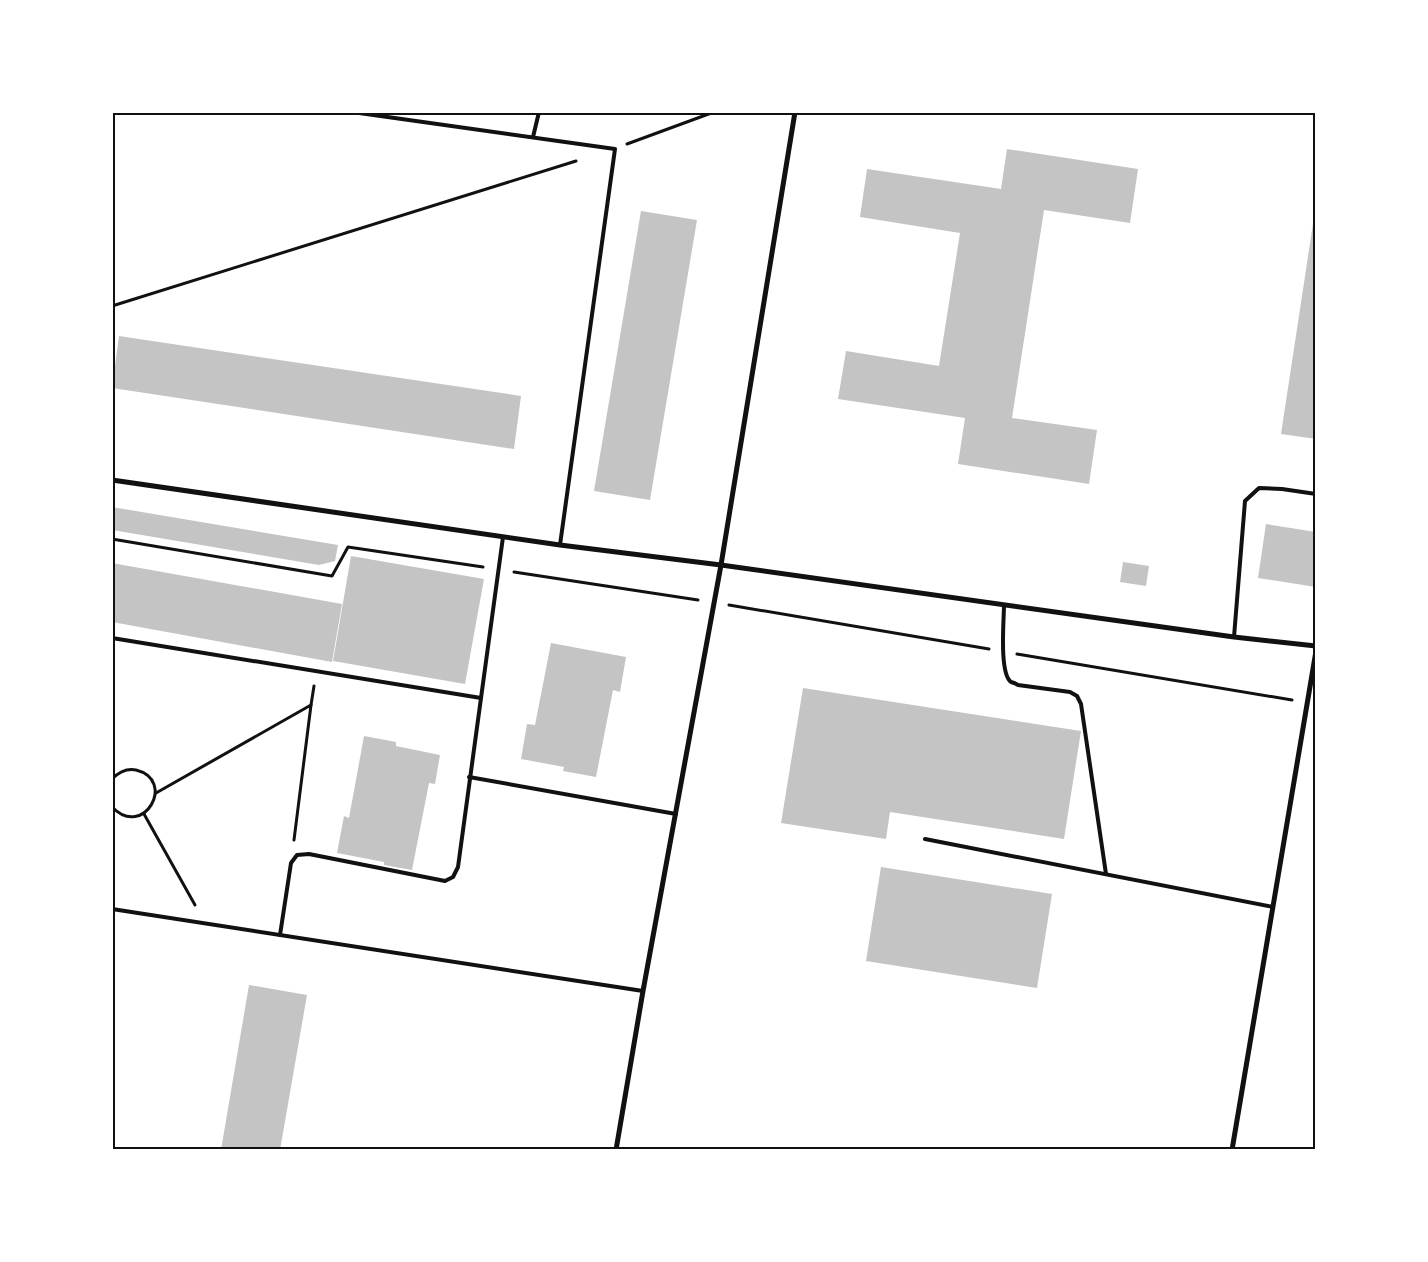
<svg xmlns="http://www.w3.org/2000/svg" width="1428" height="1262" font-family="'Source Serif 4',serif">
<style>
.building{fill:#c4c4c4}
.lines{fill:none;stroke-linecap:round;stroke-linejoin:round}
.path{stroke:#111;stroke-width:3}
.service{stroke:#111;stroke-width:4}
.minor{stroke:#111;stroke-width:5}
.neatline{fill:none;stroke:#111;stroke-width:2}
</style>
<rect width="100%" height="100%" fill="#fff"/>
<g class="building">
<polygon points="1007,149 1138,169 1130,223 1044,210 1012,418 1097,430 1089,484 958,464 965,418 838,399 846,351 939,366 960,233 860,217 867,169 1001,189"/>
<polygon points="641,211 697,220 650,500 594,491"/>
<polygon points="1314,217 1316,217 1316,439 1281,434"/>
<polygon points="119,336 521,396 514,449 112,388"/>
<polygon points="112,507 338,545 335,561 319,565 112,530"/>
<polygon points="1266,524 1316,532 1316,587 1258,578"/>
<polygon points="351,556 484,579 465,684 333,661"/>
<polygon points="1123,562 1149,566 1146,586 1120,582"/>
<polygon points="112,563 342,604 332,662 112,622"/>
<polygon points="551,643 626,657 620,692 613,690 596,777 563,771 564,767 521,759 527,724 535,725"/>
<polygon points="803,688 1081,731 1064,839 890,812 886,839 781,823"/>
<polygon points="364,736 396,742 396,746 440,755 435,784 429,783 412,870 384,865 384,862 337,853 344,816 349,818"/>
<polygon points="881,867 1052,894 1037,988 866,961"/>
<polygon points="249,985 307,995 280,1150 221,1150"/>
</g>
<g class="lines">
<g class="path">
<polyline points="627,144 714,112"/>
<polyline points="112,306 576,161"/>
<polyline points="112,539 332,576 348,547 483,567"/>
<polyline points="514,572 698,600"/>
<polyline points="729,605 989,649"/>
<polyline points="1017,654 1292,700"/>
<polyline points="311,705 314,686"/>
<path d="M 112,779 C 119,772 126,768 136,770 C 177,780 144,840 112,807"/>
<polyline points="156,793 311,705 294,840"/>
<polyline points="144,814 195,905"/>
</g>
<g class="service">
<polyline points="352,112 615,149 560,545"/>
<polyline points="533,137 539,112"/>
<path d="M 1004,605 C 1004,620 999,673 1011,682 C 1011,682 1017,684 1018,685 L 1070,692 L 1077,696 L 1081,704 L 1106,874"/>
<polyline points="1234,637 1245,501 1259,488 1282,489 1316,494"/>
<polyline points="112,638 481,698 503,537"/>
<polyline points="469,777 676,814"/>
<polyline points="925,839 1273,907"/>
<polyline points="112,909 643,991"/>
<polyline points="280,935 291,863 297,855 309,854 445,881 453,877 458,867 481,698"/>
</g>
<g class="minor">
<polyline points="112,480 560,545 721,565 1234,637 1316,646"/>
<polyline points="616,1150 643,991 721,565 795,112"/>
<polyline points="1232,1150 1316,651"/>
</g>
</g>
<rect width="1428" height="1262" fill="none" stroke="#ffffff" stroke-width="228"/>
<rect x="114" y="114" width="1200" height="1034" class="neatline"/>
</svg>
